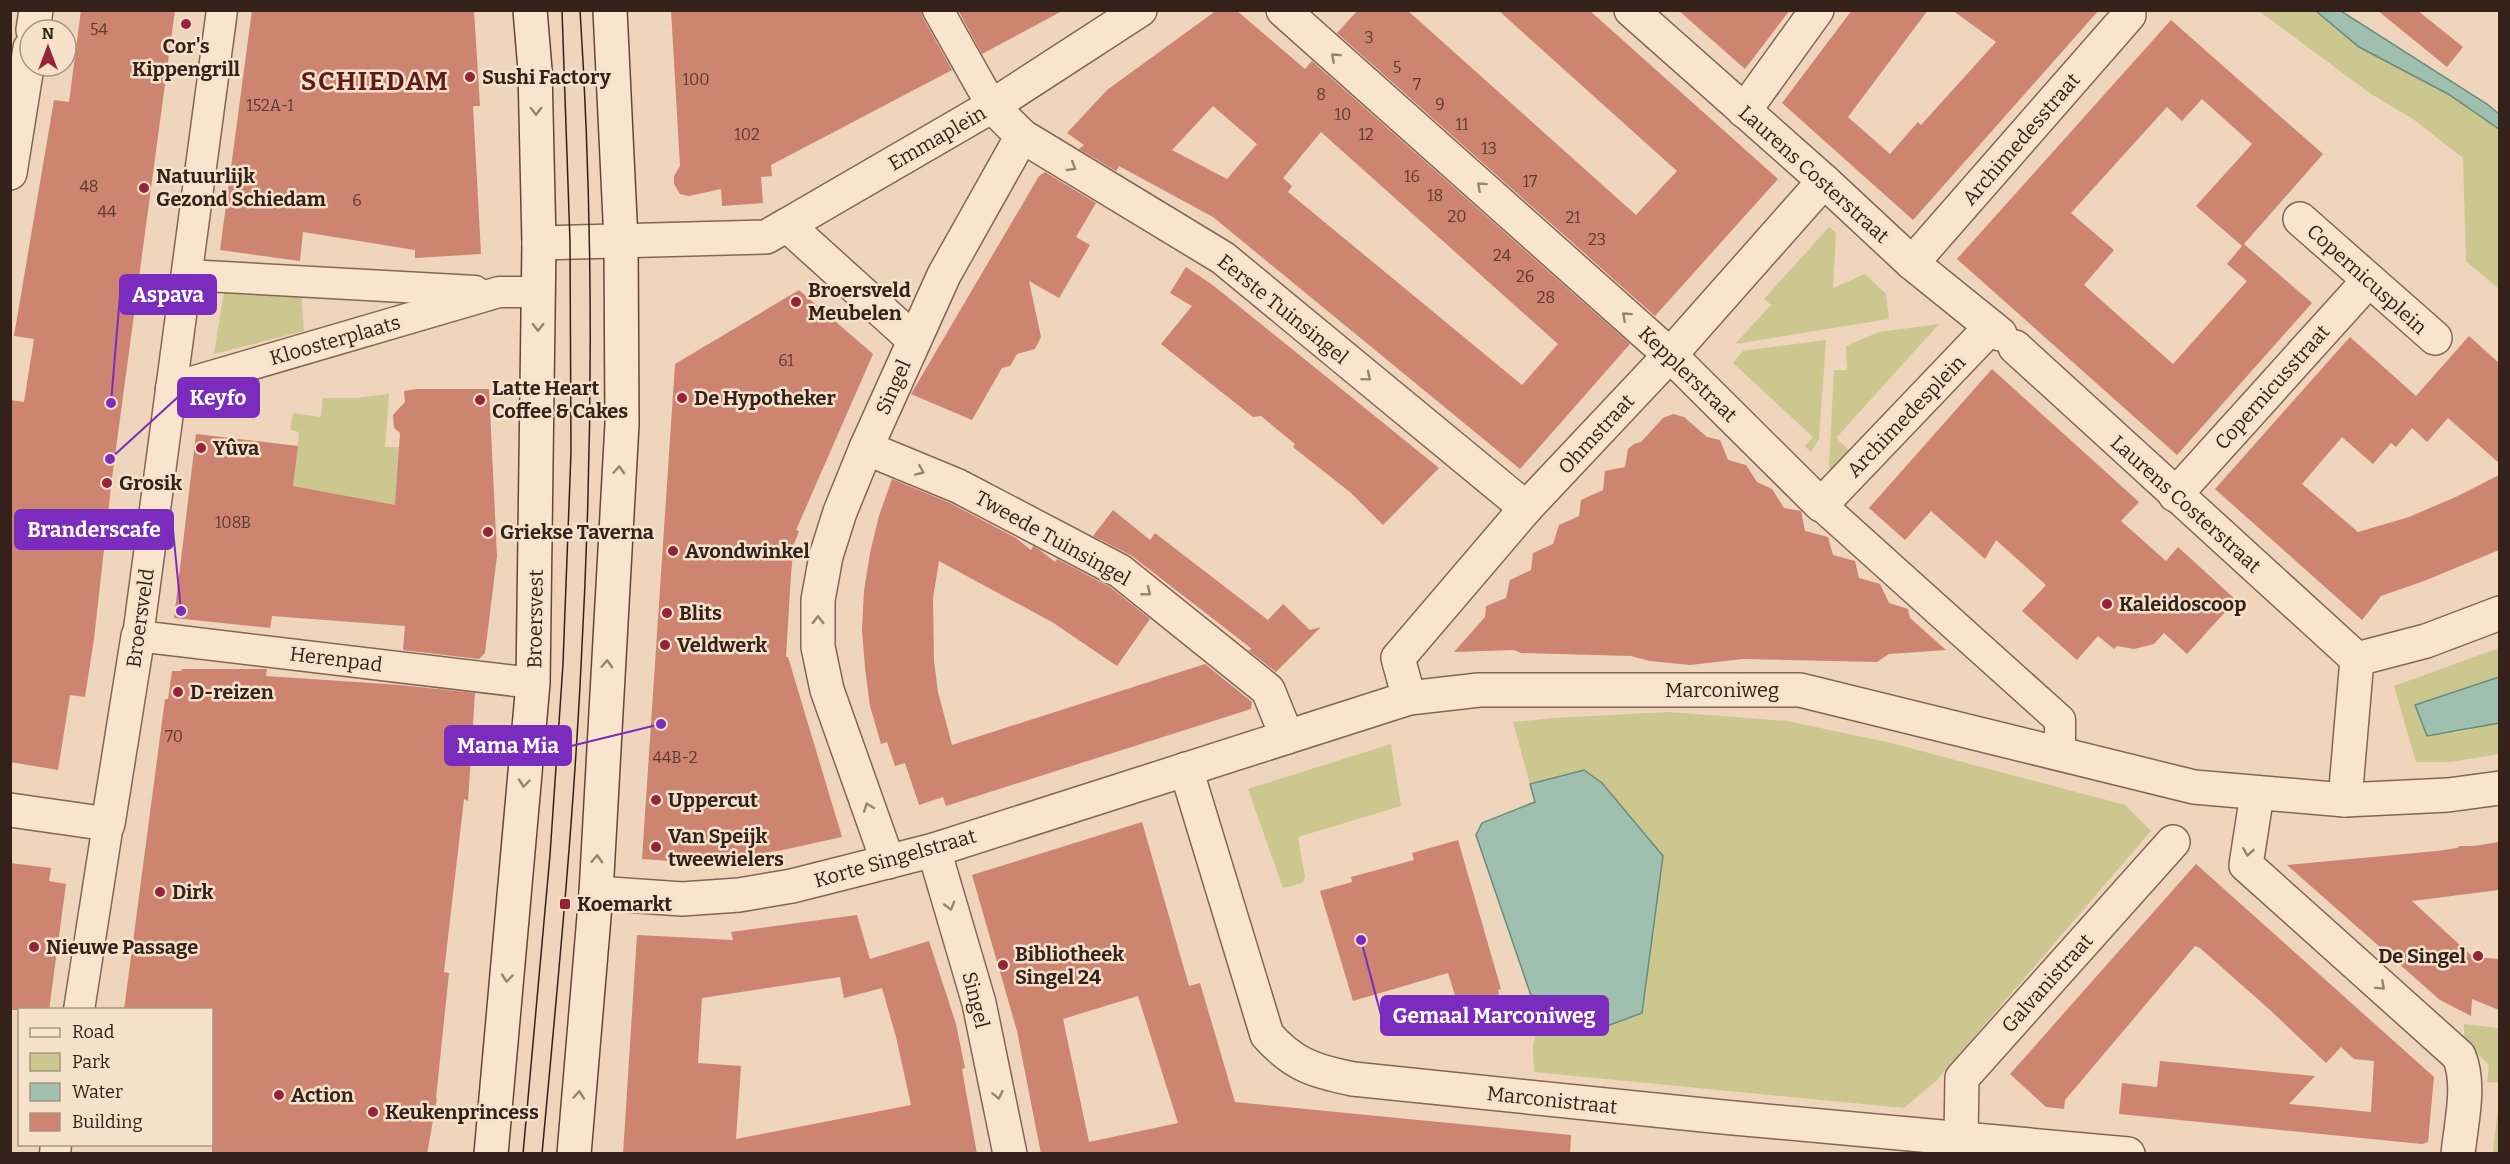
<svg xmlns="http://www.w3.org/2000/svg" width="2510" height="1164" font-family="Bitter,serif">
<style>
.green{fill:#ccc78f}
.water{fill:#9fbfaf;stroke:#678c7b;stroke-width:1.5}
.building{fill:#cd8470;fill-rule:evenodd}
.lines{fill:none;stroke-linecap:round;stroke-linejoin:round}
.pedestrian-casing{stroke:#856555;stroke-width:33}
.minor-casing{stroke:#856555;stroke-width:36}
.secondary-casing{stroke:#674638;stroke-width:36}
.pedestrian{stroke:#f9e4ce;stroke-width:30}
.minor{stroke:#f9e4ce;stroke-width:33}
.secondary{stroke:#f9e4ce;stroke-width:33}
.tram{stroke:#34221a;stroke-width:1.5}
.oneway{stroke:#968374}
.poi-dot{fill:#95243b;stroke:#f6e1ca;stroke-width:2}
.labels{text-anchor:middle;stroke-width:5;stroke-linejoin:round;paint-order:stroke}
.number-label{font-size:16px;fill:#5a3a30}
.poi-label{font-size:20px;font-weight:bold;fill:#34221a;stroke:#f6e1ca;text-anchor:start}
.street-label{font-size:20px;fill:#34221a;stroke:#f6e1ca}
.district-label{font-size:26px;font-weight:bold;letter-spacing:1.5px;fill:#611a19;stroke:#f6e1ca}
.leader{fill:none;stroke:#7b2cbf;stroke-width:2}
.callout-dot{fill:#7b2cbf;stroke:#f6e1ca;stroke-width:2}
.callout{fill:#7b2cbf;stroke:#7b2cbf;stroke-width:2}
.callout-label{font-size:21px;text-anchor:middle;font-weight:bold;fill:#fff}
</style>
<rect width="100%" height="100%" fill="#eed5bb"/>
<g class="green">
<polygon points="2259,11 2316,11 2359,47 2448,94 2499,129 2499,289 2466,261 2463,158 2413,119 2371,94"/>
<polygon points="1829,227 1836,233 1833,288 1865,274 1886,294 1889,319 1735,344 1771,305 1764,299"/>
<polygon points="225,285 301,291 304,331 214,354"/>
<polygon points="1939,324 1836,438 1856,457 1836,477 1829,468 1834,370 1847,370 1846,346 1879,332"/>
<polygon points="1826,340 1819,439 1811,452 1805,446 1813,437 1733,363 1743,351"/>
<polygon points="389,394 385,447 399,447 403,507 293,486 299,432 290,430 293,413 321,417 323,398 356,398"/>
<polygon points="2499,648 2499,677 2415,705 2454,733 2499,723 2499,754 2450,762 2416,762 2394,686"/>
<polygon points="1668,712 1787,721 1891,743 2125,805 2151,831 1936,1081 1904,1108 1534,1072 1533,1045 1537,1030 1588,1033 1584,770 1530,784 1513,722 1554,718"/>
<polygon points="1391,744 1401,806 1298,837 1305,877 1303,883 1283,888 1248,789"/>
<polygon points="2464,1024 2499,1028 2499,1083 2487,1082 2489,1065 2464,1040"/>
<polygon points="2499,1100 2499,1152 2493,1152"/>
</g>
<g class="water">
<polygon points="2316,11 2341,11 2487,104 2499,114 2499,129 2448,94 2359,47"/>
<polygon points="2499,677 2499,723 2427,736 2415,705"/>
<polygon points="1584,770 1602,783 1663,856 1642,1013 1588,1033 1537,1030 1539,1019 1476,835 1482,823 1535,802 1530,784"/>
</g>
<g class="building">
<polygon points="81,10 175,10 112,478 94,639 85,697 70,695 58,770 10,762 10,400 24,402 34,339 14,336 54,100 69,102"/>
<polygon points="252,10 474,10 480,106 473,106 481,254 415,258 415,250 303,232 300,261 220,250"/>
<polygon points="671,10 921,10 923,18 952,70 771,165 772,176 761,177 763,203 722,206 721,189 689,196 680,194 674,184 674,176 680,166"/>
<polygon points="958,10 1064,10 982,54"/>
<path d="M 1217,10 L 1236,10 L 1305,69 L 1312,61 L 1630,344 L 1520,469 L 1213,217 L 1119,166 L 1116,171 L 1079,149 L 1084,145 L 1067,133 L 1107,90 ZM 1213,106 L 1257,144 L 1227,179 L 1172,150 ZM 1321,132 L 1558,344 L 1522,385 L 1288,192 L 1292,186 L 1283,178 Z"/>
<polygon points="1358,10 1407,10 1636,215 1677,171 1498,10 1589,10 1778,179 1655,316 1337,33"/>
<polygon points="1678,10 1790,10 1745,69"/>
<polygon points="1852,10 1928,10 1848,117 1890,154 1918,122 1921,125 1996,42 1952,10 2099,10 1913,220 1782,103"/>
<polygon points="2377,10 2417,10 2463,47 2447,67"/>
<path d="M 2171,20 L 2323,154 L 2244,244 L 2312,303 L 2177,455 L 1957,259 ZM 2202,99 L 2252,144 L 2196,206 L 2242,246 L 2227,264 L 2247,281 L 2173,364 L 2084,285 L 2114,250 L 2071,213 L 2167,107 L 2182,121 Z"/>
<polygon points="1045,172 1096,203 1076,237 1090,245 1059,298 1029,281 1041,337 1035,349 1017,354 1010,366 1002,368 972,420 911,394 1039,176"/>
<polygon points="1186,267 1214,286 1439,468 1383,525 1351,493 1293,447 1295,444 1261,416 1253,417 1161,344 1192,306 1170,293"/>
<polygon points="799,290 873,354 796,530 799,531 794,544 791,574 786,657 788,657 842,837 783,850 698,863 642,859 675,364"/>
<polygon points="2469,336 2499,363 2499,463 2448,418 2427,442 2412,428 2396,447 2391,443 2373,464 2342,437 2302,484 2358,532 2409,517 2458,496 2499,475 2499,550 2424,581 2381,596 2362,620 2215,489 2350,337 2416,396"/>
<polygon points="1992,369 2139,502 2121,521 2166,561 2178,547 2236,600 2187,654 2164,633 2154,644 2134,649 2117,646 2114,649 2098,636 2077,660 2022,611 2046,585 1996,540 1985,559 1931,511 1905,540 1869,508"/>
<polygon points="417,389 489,389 497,556 485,653 479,659 403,650 405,626 272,616 270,628 174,618 196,434 298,446 293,486 395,505 400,433 394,428 393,415 405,402 404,391"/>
<polygon points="1673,414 1684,417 1707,437 1720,440 1728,460 1746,465 1757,482 1772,489 1784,508 1801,511 1805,531 1828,537 1833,555 1855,561 1859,578 1880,584 1889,603 1908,609 1910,618 1946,650 1889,654 1877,662 1743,659 1690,665 1650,661 1631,656 1521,653 1514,650 1454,652 1485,617 1486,606 1506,598 1510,580 1531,570 1533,553 1553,544 1559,525 1579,516 1581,500 1603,490 1605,471 1625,467 1628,449 1634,444 1641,442 1663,418"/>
<polygon points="892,479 950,503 1016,538 1031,550 1033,546 1040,550 1055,562 1057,559 1110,587 1150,619 1117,666 1052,622 939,561 933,598 934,661 938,692 952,745 1205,664 1252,702 1251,709 946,806 943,797 919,805 905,763 895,766 887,742 881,744 870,706 865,668 862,630 864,591 870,553 879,516"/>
<polygon points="1113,510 1150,540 1155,533 1268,620 1283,604 1310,630 1321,627 1276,672 1248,650 1252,649 1132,556 1093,536"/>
<polygon points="182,669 267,669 266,676 400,685 475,693 468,801 464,799 444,972 449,973 436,1098 437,1098 427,1154 212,1154 212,1010 124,1010 165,699 168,699 172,671 181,671"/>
<path d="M 1142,822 L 1189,986 L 1200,983 L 1235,1102 L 1571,1135 L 1570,1154 L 1041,1154 L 1017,1031 L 972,875 ZM 1138,996 L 1178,1123 L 1089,1142 L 1063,1019 Z"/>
<polygon points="1458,840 1501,989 1498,990 1499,994 1459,1008 1448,973 1353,1001 1320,891 1352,882 1351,877 1414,860 1412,853"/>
<polygon points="2499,842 2499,890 2412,901 2473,957 2499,959 2499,1010 2472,999 2471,1016 2440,1000 2287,865 2437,851 2457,848 2460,846 2474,846"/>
<polygon points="10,863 51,868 49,881 66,884 49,1010 10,1010"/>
<polygon points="2196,864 2434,1077 2428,1142 2422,1144 2119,1114 2122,1083 2157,1087 2160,1061 2315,1076 2289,1104 2371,1112 2374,1061 2354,1059 2341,1047 2326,1063 2270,1010 2200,948 2195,946 2065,1100 2064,1109 2046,1107 2010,1074"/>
<path d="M 857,915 L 870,959 L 929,941 L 956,1024 L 965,1068 L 962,1069 L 977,1154 L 623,1154 L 637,935 L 733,940 L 731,932 ZM 840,977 L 844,998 L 882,988 L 896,1037 L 911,1105 L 736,1139 L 741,1066 L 698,1063 L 702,998 Z"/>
</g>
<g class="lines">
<defs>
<g id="pedestrian">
<polyline points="222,10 138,636 533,683"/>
<polyline points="938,10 992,106"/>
<polyline points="187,275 475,291"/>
<polyline points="171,388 499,292 539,292"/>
<polyline points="1821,505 2060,720 2060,755"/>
<polyline points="79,1010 108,824"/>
<polyline points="55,1154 56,1144"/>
</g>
<g id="minor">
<polyline points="1283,10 1670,355 1821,505 1991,327"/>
<polyline points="1631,10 1824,181 1912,263 2000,334"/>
<polyline points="33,30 36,10"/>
<polyline points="1744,111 1817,10"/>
<polyline points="1022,136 1223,258 1526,508"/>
<polyline points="10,173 30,48"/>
<polyline points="2300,219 2435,338"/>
<polyline points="539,243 766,237 787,225"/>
<polyline points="1912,263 2129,15"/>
<polyline points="914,340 787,225 992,106"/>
<polyline points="2015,347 2357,659"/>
<polyline points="866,448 958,486 1120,571 1268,690 1287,737"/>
<polyline points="2175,495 2369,280"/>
<polyline points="1409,698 1398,658 1526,508 1670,355 1824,181"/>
<path d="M 1186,769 L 1267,1035 C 1294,1065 1314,1071 1353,1079 L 1723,1117 L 2128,1154"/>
<path d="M 2257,794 L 2246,865 L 2459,1056 C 2471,1085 2461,1123 2458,1154"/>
<polyline points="2345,800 2357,659 2426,641 2500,613"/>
<polyline points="10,810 108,824 138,636"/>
<polyline points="934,850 979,1003 1010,1154"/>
<polyline points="888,862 827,690 818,647 818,600 826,556 840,512 866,448 944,275 1022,136 992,106 1140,10"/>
<polyline points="596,893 682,899 739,895 792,886 934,850 1409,698 1479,690 1800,690 2194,787 2345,800 2448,795 2500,788"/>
<polyline points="1961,1138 1962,1078 2173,842"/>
</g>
<g id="secondary">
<polyline points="491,1154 533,683 539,243 535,70 530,10"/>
<polyline points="574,1154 596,893 622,424 621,241 610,10"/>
</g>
</defs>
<use href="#pedestrian" class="pedestrian-casing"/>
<use href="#minor" class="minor-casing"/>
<use href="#secondary" class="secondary-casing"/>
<use href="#pedestrian" class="pedestrian"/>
<use href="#minor" class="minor"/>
<use href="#secondary" class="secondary"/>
<g class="tram">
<polyline points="523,1154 550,855 563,664 571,452 570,242 562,10"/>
<path d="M 542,1154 C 557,991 573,829 581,666 C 593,448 594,228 580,10"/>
</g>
</g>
<defs><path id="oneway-chevron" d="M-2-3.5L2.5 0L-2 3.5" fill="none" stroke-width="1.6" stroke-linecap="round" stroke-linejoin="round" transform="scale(1.5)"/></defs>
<g class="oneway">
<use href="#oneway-chevron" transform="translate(1335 57) rotate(-138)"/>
<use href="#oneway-chevron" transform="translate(536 111) rotate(89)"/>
<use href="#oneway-chevron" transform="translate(1072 167) rotate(31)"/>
<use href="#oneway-chevron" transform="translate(1481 186) rotate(-138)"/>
<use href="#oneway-chevron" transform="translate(1626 316) rotate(-138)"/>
<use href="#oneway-chevron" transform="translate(538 327) rotate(90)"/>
<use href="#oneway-chevron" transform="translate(1367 377) rotate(39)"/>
<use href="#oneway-chevron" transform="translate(619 470) rotate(-87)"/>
<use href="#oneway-chevron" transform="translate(920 471) rotate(23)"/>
<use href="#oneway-chevron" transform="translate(1147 592) rotate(39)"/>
<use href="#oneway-chevron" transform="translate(818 620) rotate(-90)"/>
<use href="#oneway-chevron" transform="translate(607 664) rotate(-87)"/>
<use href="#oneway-chevron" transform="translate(524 783) rotate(95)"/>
<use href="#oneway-chevron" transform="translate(868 807) rotate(-110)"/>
<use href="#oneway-chevron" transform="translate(2248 852) rotate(99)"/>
<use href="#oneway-chevron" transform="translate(597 859) rotate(-88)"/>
<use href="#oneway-chevron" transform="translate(950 906) rotate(74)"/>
<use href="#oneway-chevron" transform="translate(507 978) rotate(95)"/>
<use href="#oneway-chevron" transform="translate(2381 986) rotate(42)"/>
<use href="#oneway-chevron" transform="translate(579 1095) rotate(-85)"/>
<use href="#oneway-chevron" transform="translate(998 1095) rotate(78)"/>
</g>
<g class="poi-dot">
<circle cx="186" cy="24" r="6"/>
<circle cx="470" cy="77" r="6"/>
<circle cx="144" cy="188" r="6"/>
<circle cx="796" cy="302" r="6"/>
<circle cx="682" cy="398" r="6"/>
<circle cx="480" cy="400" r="6"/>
<circle cx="201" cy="448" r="6"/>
<circle cx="107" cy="483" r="6"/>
<circle cx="488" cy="532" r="6"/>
<circle cx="673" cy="551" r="6"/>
<circle cx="2107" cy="604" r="6"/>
<circle cx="667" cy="613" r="6"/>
<circle cx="665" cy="645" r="6"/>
<circle cx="178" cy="692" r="6"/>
<circle cx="656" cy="800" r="6"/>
<circle cx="656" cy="847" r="6"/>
<circle cx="160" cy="892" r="6"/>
<rect x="559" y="898" width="12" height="12" rx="3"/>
<circle cx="34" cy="947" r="6"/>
<circle cx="2478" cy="956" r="6"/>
<circle cx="1003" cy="965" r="6"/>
<circle cx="279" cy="1095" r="6"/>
<circle cx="373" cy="1112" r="6"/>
</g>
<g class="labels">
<g class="number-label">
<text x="99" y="35">54</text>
<text x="1369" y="43">3</text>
<text x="1397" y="73">5</text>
<text x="696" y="85">100</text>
<text x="1417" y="90">7</text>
<text x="1321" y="100">8</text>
<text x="1440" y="110">9</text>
<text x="270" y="111">152A-1</text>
<text x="1343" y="120">10</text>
<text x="1462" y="130">11</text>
<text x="747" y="140">102</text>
<text x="1366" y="140">12</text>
<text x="1489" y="154">13</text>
<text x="1412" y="182">16</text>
<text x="1530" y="187">17</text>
<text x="89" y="192">48</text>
<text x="1435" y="201">18</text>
<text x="357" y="206">6</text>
<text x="107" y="217">44</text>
<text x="1457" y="222">20</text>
<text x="1573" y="223">21</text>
<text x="1597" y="245">23</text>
<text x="1502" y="261">24</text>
<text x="1525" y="282">26</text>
<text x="1546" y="303">28</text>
<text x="786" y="366">61</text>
<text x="233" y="528">108B</text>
<text x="174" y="742">70</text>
<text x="675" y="763">44B-2</text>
</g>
<g class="poi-label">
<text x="186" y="53" text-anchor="middle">Cor's<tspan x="186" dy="23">Kippengrill</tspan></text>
<text x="482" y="84">Sushi Factory</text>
<text x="156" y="183">Natuurlijk<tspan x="156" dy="23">Gezond Schiedam</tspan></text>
<text x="808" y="297">Broersveld<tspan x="808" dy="23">Meubelen</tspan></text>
<text x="492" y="395">Latte Heart<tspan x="492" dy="23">Coffee &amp; Cakes</tspan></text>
<text x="694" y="405">De Hypotheker</text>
<text x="213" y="455">Yûva</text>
<text x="119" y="490">Grosik</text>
<text x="500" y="539">Griekse Taverna</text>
<text x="685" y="558">Avondwinkel</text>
<text x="2119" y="611">Kaleidoscoop</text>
<text x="679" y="620">Blits</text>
<text x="677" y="652">Veldwerk</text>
<text x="190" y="699">D-reizen</text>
<text x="668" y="807">Uppercut</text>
<text x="668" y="843">Van Speijk<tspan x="668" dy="23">tweewielers</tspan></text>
<text x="172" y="899">Dirk</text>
<text x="577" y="911">Koemarkt</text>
<text x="46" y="954">Nieuwe Passage</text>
<text x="1015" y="961">Bibliotheek<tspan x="1015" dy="23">Singel 24</tspan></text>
<text x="2466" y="963" text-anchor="end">De Singel</text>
<text x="291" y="1102">Action</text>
<text x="385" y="1119">Keukenprincess</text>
</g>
<g class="street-label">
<text transform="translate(937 138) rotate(-30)" y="7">Emmaplein</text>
<text transform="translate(2021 139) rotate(-49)" y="7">Archimedesstraat</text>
<text transform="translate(1814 174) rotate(42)" y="7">Laurens Costerstraat</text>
<text transform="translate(2367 279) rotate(42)" y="7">Copernicusplein</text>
<text transform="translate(1283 309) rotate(39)" y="7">Eerste Tuinsingel</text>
<text transform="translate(335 340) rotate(-16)" y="7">Kloosterplaats</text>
<text transform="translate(1688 374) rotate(44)" y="7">Kepplerstraat</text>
<text transform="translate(893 387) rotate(-66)" y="7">Singel</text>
<text transform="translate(2272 387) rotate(-48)" y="7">Copernicusstraat</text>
<text transform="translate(1906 416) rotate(-46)" y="7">Archimedesplein</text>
<text transform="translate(1596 434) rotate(-47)" y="7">Ohmstraat</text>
<text transform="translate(2186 504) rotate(42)" y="7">Laurens Costerstraat</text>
<text transform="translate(1053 538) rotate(29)" y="7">Tweede Tuinsingel</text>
<text transform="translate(140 618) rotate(-82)" y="7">Broersveld</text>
<text transform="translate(535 619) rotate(-89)" y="7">Broersvest</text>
<text transform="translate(336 659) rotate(7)" y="7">Herenpad</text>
<text x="1722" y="697">Marconiweg</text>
<text transform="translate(895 858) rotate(-16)" y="7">Korte Singelstraat</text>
<text transform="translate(2047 983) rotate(-48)" y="7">Galvanistraat</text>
<text transform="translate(976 1000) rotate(76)" y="7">Singel</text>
<text transform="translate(1552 1100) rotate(6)" y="7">Marconistraat</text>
</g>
<g class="district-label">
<text x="375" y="90">SCHIEDAM</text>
</g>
</g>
<path class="leader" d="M111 403L120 295M110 459L178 397M181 611L173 530M661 724L571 746M1361 940L1381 1015"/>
<g class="callout-dot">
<circle cx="111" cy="403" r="6"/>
<circle cx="110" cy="459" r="6"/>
<circle cx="181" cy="611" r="6"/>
<circle cx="661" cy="724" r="6"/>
<circle cx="1361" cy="940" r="6"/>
</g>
<g class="callout">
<rect x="120" y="275" width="96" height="39" rx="6"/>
<rect x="178" y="378" width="81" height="39" rx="6"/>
<rect x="15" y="510" width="158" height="39" rx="6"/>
<rect x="445" y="726" width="126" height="39" rx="6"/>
<rect x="1381" y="996" width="227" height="39" rx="6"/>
</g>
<g class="callout-label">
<text x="168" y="302">Aspava</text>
<text x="218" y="405">Keyfo</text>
<text x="94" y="537">Branderscafe</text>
<text x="508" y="753">Mama Mia</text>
<text x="1494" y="1023">Gemaal Marconiweg</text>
</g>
<rect width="2510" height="1164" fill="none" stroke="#34221a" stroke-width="24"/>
<rect x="18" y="1008" width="195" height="138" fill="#f6e1ca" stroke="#a89584" stroke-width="1.5"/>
<rect x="30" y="1028" width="30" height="9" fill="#f9e4ce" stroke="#a89584" stroke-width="1.5"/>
<text x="72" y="1038" font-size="18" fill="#34221a">Road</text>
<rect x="30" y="1053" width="30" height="18" fill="#ccc78f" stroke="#a89584" stroke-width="1.5"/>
<text x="72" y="1068" font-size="18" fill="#34221a">Park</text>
<rect x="30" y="1083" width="30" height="18" fill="#9fbfaf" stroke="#a89584" stroke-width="1.5"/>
<text x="72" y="1098" font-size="18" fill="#34221a">Water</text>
<rect x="30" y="1113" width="30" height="18" fill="#cd8470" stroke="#a89584" stroke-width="1.5"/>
<text x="72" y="1128" font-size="18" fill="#34221a">Building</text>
<g transform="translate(48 48)"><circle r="28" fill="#f6e1ca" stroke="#a89584" stroke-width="1.5"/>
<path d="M0-4.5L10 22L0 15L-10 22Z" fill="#95243b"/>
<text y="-9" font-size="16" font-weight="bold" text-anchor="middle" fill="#34221a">N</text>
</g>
</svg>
